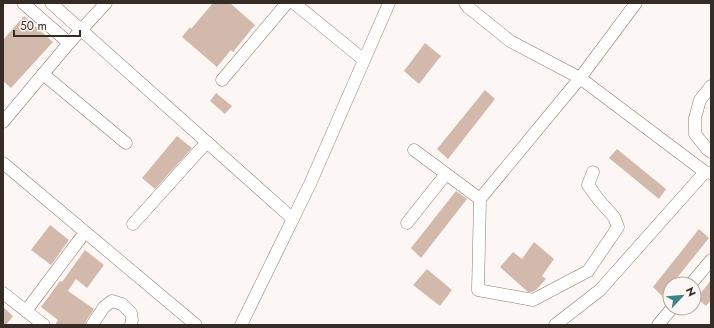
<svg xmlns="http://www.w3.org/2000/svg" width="714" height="328" font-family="Jost,sans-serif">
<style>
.building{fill:#d3b9ab}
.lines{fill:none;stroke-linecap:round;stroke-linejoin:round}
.minor-casing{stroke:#91796c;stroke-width:13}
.minor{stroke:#fff;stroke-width:12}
</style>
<rect width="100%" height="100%" fill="#fcf7f4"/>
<g class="building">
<polygon points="213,3 230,3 255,25 233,52 231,50 217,67 182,37 190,27 191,29"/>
<polygon points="24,16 53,42 11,88 3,81 3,40"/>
<polygon points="425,43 441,56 419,84 404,71"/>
<polygon points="485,90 495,99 448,159 437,149"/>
<polygon points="216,93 232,106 225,114 210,101"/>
<polygon points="177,136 192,148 155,189 142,178"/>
<polygon points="617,149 666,189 659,199 609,158"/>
<polygon points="456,191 467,199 421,258 411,248"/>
<polygon points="50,225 69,240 51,265 31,250"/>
<polygon points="699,229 709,238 672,284 670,284 670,286 662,296 653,287"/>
<polygon points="534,242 554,259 542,276 546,279 536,290 532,292 528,292 500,267 513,252 522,259"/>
<polygon points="85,250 104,265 87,288 76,279 68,291 94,309 86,321 85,325 55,325 58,320 41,307 60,281 62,282"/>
<polygon points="427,269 452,290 440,306 413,285"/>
<polygon points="711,280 711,300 706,306 697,298"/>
<polygon points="3,307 13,316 6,325 3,325"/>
</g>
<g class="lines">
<defs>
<g id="minor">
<polyline points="23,3 69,43"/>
<polyline points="51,3 293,219"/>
<polyline points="294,3 364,60"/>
<polyline points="465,3 468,7 510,41 580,78 705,172 711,173"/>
<polyline points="43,74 126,143"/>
<polyline points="222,80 287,3"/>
<polyline points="711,86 700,100 695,118 695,134 707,149 711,152"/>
<polyline points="3,122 69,43 106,3"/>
<polyline points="414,150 480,199"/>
<polyline points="3,163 196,325"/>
<polyline points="593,172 588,185 598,199 614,217 618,227 588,271 533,300 478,290 480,199 580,78 636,3"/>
<polyline points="407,223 446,174"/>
<polyline points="133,224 207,142"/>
<polyline points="691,284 711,260"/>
<polyline points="3,293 44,325"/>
<polyline points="26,311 80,239"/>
<polyline points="92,325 104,307 112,301 122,304 131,313 132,320 131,325"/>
<polyline points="241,325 310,184 389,3"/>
<polyline points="555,325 600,290 705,172"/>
<polyline points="658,325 672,308"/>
</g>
</defs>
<use href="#minor" class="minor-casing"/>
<use href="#minor" class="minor"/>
</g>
<rect width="714" height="328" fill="none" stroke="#362c26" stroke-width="8"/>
<g transform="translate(682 296) rotate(64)"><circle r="19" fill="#fcf7f4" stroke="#ada6a2"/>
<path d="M0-3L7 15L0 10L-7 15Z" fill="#3d858a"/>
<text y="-6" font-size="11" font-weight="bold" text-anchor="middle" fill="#362c26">N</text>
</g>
<path d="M14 30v6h66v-6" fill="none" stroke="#362c26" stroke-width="2"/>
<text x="20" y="30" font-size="12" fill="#362c26" stroke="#fcf7f4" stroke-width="3" paint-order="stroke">50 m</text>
</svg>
